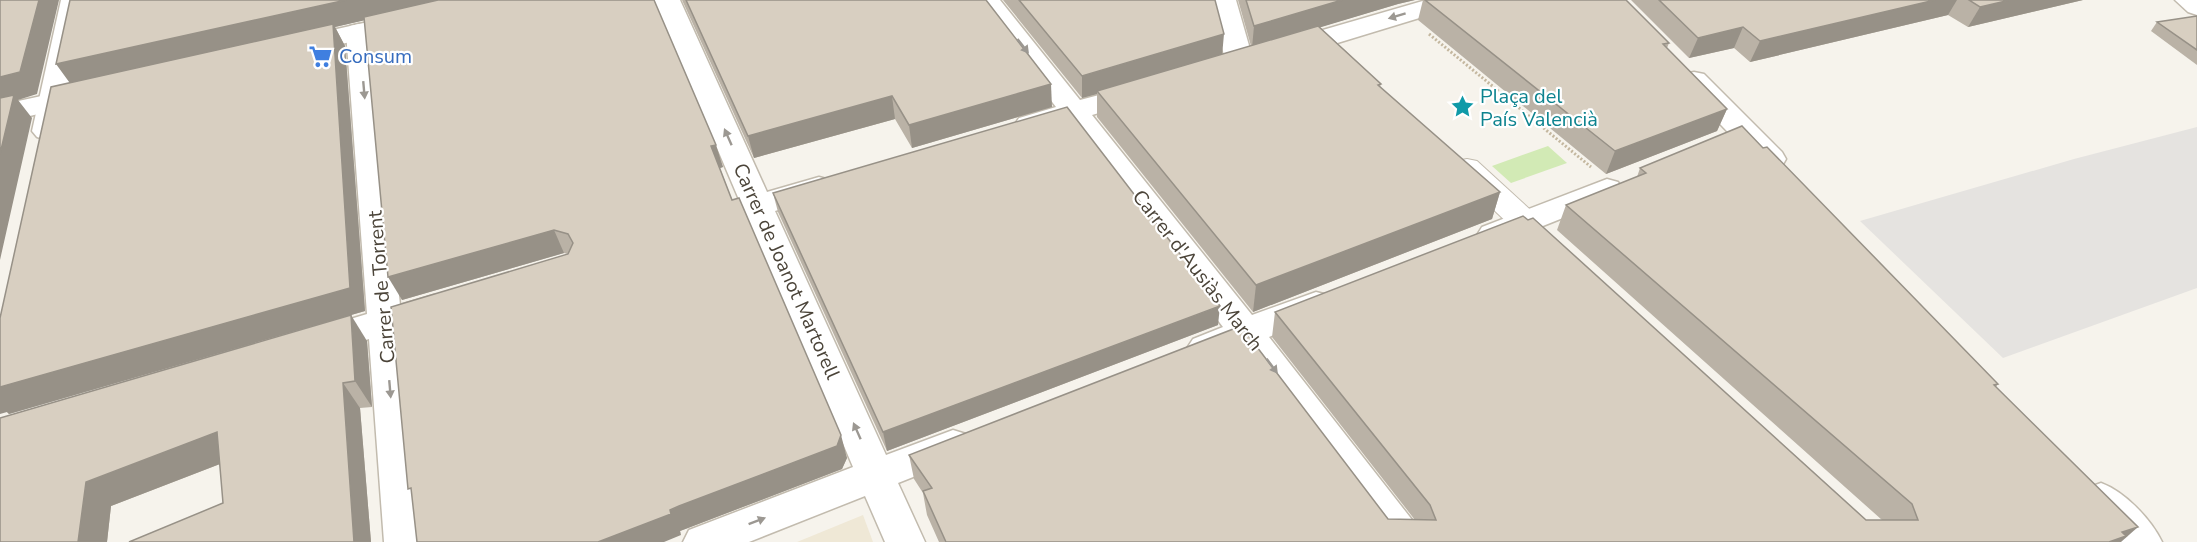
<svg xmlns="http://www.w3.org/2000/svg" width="2197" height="542" font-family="'Nunito Sans',sans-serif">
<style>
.education{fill:#efe8d6}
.green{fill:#d2eab5}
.parking{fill:#e5e3e0}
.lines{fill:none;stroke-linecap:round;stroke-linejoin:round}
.pedestrian-casing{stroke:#c2bbae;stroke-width:2}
.minor-casing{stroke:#c2bbae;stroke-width:3}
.tertiary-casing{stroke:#c2bbae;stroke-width:3}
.path{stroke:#c4b79f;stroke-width:3;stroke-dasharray:2 2;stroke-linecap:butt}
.pedestrian{fill:#fff;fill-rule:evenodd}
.minor{fill:#fff;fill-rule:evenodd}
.tertiary{fill:#fff;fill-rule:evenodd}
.wall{fill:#bab2a6}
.shaded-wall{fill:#979187}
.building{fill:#d8cfc1;stroke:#979187;stroke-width:1.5}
.oneway{fill:#9c9892}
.labels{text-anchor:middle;stroke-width:4.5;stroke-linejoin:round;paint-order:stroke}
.shop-label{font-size:20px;fill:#366cbe;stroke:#fff;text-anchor:start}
.culture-label{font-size:20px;fill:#0d838f;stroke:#fff;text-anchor:start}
.street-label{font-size:20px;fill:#4b4439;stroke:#fff}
</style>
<rect width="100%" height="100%" fill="#f6f3ec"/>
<polygon class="education" points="863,515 873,542 797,542"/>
<polygon class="green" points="1548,146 1567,163 1511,183 1492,166"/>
<polygon class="parking" points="2197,127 2197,288 2003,358 1860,221 2074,159"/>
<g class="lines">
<defs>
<polygon id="pedestrian" points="1467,159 1477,161 1536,215 1540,222 1536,229 1525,232 1514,229 1457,175 1453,168 1457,161"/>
<g id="minor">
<polygon points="61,0 87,0 62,131 57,137 47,140 37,137 32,131"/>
<polygon points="654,0 680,0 767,192 819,177 830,180 834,187 830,194 775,211 886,455 953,430 966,434 972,445 966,456 898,483 925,542 885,542 865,496 749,542 683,542 689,530 853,467"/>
<polygon points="974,0 1000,0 1080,100 1141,84 1151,86 1155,92 1151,98 1092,115 1252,315 1316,292 1328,295 1333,304 1328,313 1269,337 1420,530 1426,542 1383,542 1239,349 1205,361 1193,357 1187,348 1193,339 1223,327 1067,122 1029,133 1019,130 1015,124 1019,118 1056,107"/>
<polygon points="1210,0 1236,0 1254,63 1250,69 1240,71 1230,69 1226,63"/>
<polygon points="1426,0 1466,0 1462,5 1298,55 1288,57 1278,55 1275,49 1278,43"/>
<polygon points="2175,0 2197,0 2197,15 2188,12"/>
<polygon points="359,24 368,26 372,32 400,305 434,295 446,298 451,307 446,316 402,329 424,542 384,542 369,339 316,355 304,351 299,342 304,333 367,314 346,32 350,26"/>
<polygon points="1607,179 1618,182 1622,189 1618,196 1493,246 1482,243 1477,235 1482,227"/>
</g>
<g id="tertiary">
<polygon points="408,13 417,15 421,21 417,27 297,54 288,52 284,46 288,40"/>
<polygon points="1694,72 1704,74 1782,152 1786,159 1782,166 1771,169 1760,166 1684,86 1680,80 1684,74"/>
<polygon points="92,85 102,87 106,93 102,99 0,123 0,105"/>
<path d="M 2101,483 C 2125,492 2151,519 2162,542 L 2116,542 L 2087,512 L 2081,500 L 2087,488 Z"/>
</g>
</defs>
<use href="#pedestrian" class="pedestrian-casing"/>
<use href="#minor" class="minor-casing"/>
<use href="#tertiary" class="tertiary-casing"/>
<polyline class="path" points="1429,34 1591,167"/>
<use href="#pedestrian" class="pedestrian"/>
<use href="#minor" class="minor"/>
<use href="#tertiary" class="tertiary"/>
</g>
<g class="wall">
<polygon points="70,0 654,0 723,167 720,168 732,200 847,458 842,469 688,528 680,531 681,535 568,254 564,253 402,300 364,20 335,27 345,46 365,311 9,414 7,412 70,83"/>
<polygon points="682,0 986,0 1052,107 912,148 895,119 754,158"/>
<polygon points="1003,0 1215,0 1222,54 1251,46 1238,0 1415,0 1398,4 1320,27 1381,84 1380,87 1500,192 1492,219 1253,312 1097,117 1097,94 1082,98"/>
<polygon points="1423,0 1626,0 1669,43 1667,48 1727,109 1717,131 1606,174 1418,20"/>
<polygon points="1631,0 2083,0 1968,27 1948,15 1750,62 1734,48 1689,58"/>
<polygon points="2197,16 2197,65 2151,31 2157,22"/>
<polygon points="1640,168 1998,384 1996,387 2121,542 939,542 927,515 923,493 914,479 909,455 1388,519 1415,520 1272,337 1275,312 1866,520 1882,520 1557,230 1566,205 1637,177"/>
<polygon points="773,193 1218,325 887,451 778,212"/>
<polygon points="367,341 372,407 360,408 371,542 129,542 223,503 220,464 111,506 107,542 0,542"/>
</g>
<g class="shaded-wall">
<polygon points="39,0 59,0 37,94 18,100 32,118 0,260 0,77"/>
<polygon points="346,0 454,0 335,27 345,46 365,311 9,414 7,412 0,414 0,387 72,86 56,64"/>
<polygon points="1342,0 1415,0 1398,4 1252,48 1254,26"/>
<polygon points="1935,0 1957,0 1948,15 1750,62 1760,41"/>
<polygon points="2010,0 2083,0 1968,27 1980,7"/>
<polygon points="1743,27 1734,48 1689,58 1698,38"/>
<polygon points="1224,34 1222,56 1097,91 1097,94 1082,98 1082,76"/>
<polygon points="1051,84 1052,107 912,148 909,125"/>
<polygon points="892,96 895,119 754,158 748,136"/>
<polygon points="1727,109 1717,131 1606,174 1615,151"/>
<polygon points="716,145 723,167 717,169 711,146"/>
<polygon points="1500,192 1492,219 1253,312 1256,285"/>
<polygon points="554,230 564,253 402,300 388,277"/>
<polygon points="1220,306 1218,325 887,451 883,432"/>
<polygon points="351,315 367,341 372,407 355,381"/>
<polygon points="343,383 360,408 371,542 354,542"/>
<polygon points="217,432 238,457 111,506 107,542 78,542 86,482"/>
<polygon points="841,435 847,458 842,469 688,528 680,531 681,535 664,542 598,542"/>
<polygon points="2138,527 2121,542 2109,542 2122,532"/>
</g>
<g class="building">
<polygon points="0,0 39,0 20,72 0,77"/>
<polygon points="70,0 346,0 56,64"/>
<polygon points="438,0 654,0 716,145 711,146 732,200 739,198 841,435 837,446 679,506 670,510 671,514 598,542 417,542 411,488 408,489 391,307 568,254 573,243 568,234 554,230 388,277 364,17"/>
<polygon points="686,0 986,0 1051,84 909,125 892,96 748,136"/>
<polygon points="1019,0 1215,0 1224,34 1082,76"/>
<polygon points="1246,0 1342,0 1254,26"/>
<polygon points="1425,0 1626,0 1669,43 1663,44 1727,109 1615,151"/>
<polygon points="1659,0 1935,0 1760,41 1743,27 1698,38"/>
<polygon points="1969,0 2010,0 1980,7"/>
<polygon points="2197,16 2197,50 2157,22"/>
<polygon points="333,24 350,288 0,387 0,318 51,87"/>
<polygon points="1318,26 1381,84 1378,85 1500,192 1256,285 1097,91"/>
<polygon points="14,95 0,154 0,98"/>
<polygon points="1067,107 1220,306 883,432 773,193"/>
<polygon points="1742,126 1763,148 1767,147 1998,384 1994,385 2138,527 2122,532 2126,536 2109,542 946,542 923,491 932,488 909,455 1241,326 1388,519 1436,520 1430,505 1275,312 1523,216 1528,220 1533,218 1866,520 1918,520 1912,504 1566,205 1646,173 1640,168"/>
<polygon points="351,315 355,381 343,383 354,542 129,542 223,503 217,432 86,482 78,542 0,542 0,418"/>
</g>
<defs><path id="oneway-solid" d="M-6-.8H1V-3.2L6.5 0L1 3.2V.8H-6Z" transform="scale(1.5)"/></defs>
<g class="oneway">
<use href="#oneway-solid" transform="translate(1397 16) rotate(163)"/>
<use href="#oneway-solid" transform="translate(1023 46) rotate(52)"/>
<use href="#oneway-solid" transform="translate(364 90) rotate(85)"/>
<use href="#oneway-solid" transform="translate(728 137) rotate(-114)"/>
<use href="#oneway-solid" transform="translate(1272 366) rotate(53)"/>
<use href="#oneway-solid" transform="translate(390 389) rotate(85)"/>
<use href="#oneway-solid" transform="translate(857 431) rotate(-114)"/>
<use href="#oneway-solid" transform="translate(757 521) rotate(-21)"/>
</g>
<defs>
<symbol id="supermarket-bare" viewBox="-9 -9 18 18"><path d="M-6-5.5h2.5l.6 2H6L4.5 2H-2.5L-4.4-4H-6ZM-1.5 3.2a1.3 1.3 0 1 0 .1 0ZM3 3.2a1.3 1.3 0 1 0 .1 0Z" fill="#3f7fe0" stroke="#fff" stroke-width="2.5" paint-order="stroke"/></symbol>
<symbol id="sight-bare" viewBox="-9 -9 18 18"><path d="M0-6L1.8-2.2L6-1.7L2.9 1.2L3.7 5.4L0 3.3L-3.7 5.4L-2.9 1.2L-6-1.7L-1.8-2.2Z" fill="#0f9aa8" stroke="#fff" stroke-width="2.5" paint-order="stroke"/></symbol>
</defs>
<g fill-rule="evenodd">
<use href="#supermarket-bare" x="304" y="40" width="33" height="33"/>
<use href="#sight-bare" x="1446" y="90" width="33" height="33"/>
</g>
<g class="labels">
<g class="shop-label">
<text x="339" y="63">Consum</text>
</g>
<g class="culture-label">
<text x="1480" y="103">Plaça del<tspan x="1480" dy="23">País Valencià</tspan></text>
</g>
<g class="street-label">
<text transform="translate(1198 270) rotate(52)" y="7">Carrer d'Ausiàs March</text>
<text transform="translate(787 271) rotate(66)" y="7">Carrer de Joanot Martorell</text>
<text transform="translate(381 287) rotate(-95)" y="7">Carrer de Torrent</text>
</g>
</g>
</svg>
